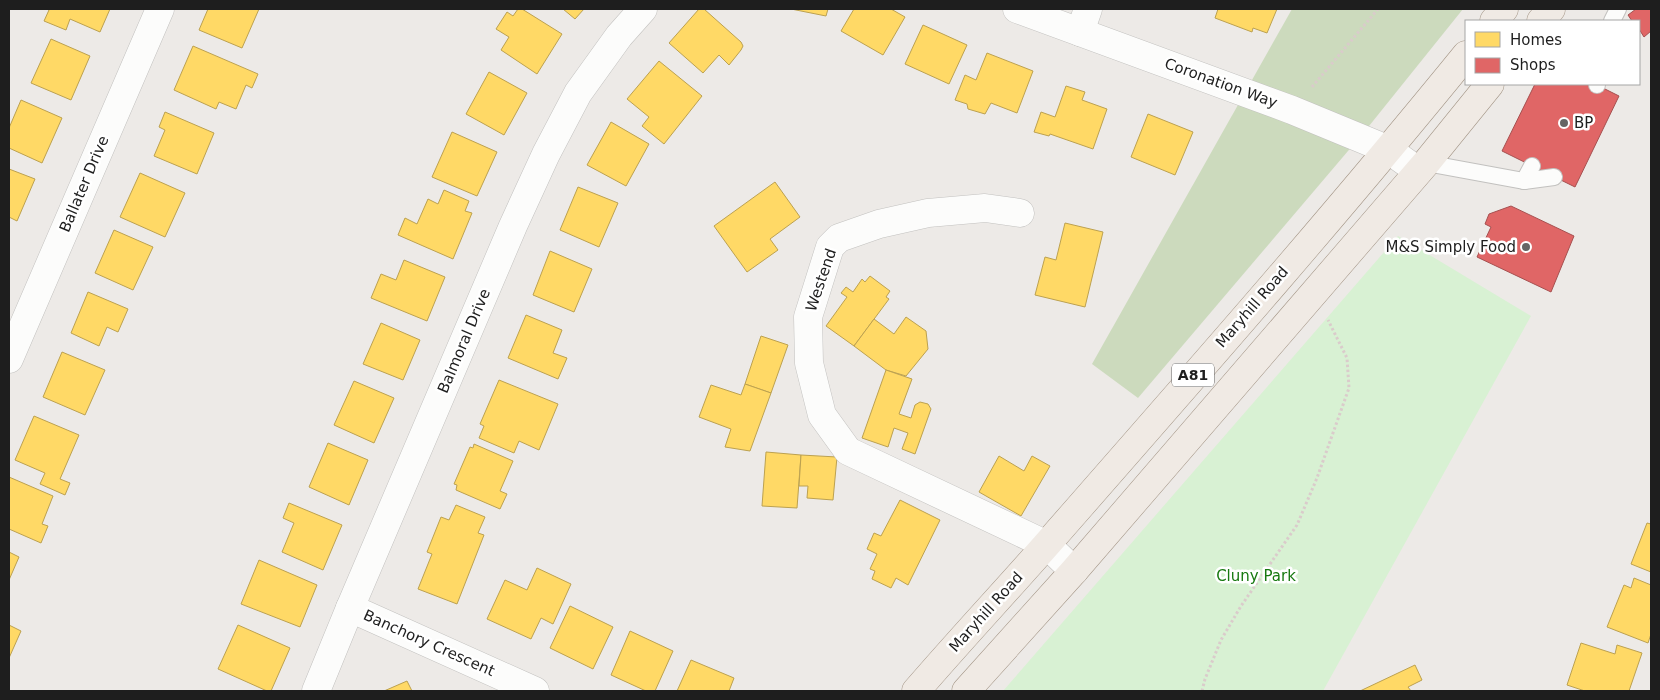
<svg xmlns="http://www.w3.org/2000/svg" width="1660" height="700" font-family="'DejaVu Sans',sans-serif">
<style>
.forest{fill:#ccdabd}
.park{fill:#d8f1d3}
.homes{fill:#ffd966;stroke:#bca150}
.shops{fill:#e06666;stroke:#a65050}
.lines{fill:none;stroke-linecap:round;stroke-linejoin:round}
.service-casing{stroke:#c2c1bf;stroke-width:18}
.minor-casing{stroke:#c2c1bf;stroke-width:29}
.primary-casing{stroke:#a29485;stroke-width:29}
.path{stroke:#dacbcb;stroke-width:3;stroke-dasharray:2.5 2.5;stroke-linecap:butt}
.service{stroke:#fcfcfb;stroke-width:16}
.minor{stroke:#fcfcfb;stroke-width:28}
.primary{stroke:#f0eae4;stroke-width:28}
.poi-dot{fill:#666564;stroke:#fff;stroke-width:2}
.labels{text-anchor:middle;stroke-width:5;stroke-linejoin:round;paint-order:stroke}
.shield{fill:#fff;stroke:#626262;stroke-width:1}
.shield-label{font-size:14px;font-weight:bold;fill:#1e1e1e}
.street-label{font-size:15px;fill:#1e1e1e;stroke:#fff}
.poi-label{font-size:15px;fill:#1e1e1e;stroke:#fff;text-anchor:start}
.park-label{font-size:15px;fill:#177910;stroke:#fff}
</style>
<rect width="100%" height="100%" fill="#edeae7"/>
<polygon class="forest" points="1292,9 1463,9 1365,131 1138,398 1092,364"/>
<polygon class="park" points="1398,236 1531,316 1323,691 1003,691"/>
<g class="homes">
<polygon points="46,9 110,9 100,32 70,19 66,30 44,21 49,10"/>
<polygon points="208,9 259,9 242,48 199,30"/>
<polygon points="518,9 522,9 562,34 537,74 501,50 509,37 496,29 507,12 513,16"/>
<polygon points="563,9 584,9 575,19"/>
<polygon points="699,9 704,9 741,42 743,46 741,50 729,65 719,55 703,73 669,43"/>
<polygon points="791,9 828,9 826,16"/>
<polygon points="854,9 891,9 905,17 883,55 841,31"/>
<polygon points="1218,9 1277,9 1267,33 1253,28 1252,32 1215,18"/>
<polygon points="923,25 967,45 949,84 905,64"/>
<polygon points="51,39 90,56 71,100 31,83"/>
<polygon points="193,46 258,74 252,88 246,85 236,109 219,102 216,109 174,90"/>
<polygon points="987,53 1033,71 1017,113 991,103 985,114 968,109 967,104 955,100 965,75 976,80"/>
<polygon points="659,61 702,96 664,144 642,126 649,117 627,99"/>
<polygon points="489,72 527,93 504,135 466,114"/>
<polygon points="1066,86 1085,92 1082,100 1107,109 1093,149 1050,134 1049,136 1034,132 1041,112 1055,117"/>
<polygon points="21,100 62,118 42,163 9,148 9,128"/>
<polygon points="165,112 214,133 197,174 154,156 165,130 159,127"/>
<polygon points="1148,114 1193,132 1175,175 1131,157"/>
<polygon points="611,122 649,144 626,186 587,165"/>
<polygon points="452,132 497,152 477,196 432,177"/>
<polygon points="9,169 35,179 17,221 9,217"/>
<polygon points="140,173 185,193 165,237 120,217"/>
<polygon points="775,182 800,217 770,239 778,250 747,272 714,226"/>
<polygon points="578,187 618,203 599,247 560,230"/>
<polygon points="444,190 469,201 465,211 472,213 453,259 398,235 405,218 417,224 428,199 438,204"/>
<polygon points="1065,223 1103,232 1085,307 1035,295 1045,257 1056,260"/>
<polygon points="114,230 153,247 133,290 95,273"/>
<polygon points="550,251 592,269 574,312 533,295"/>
<polygon points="404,260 445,277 427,321 371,298 381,274 396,280"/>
<polygon points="870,276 890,291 886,297 889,299 854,346 826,326 847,297 841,293 846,287 853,292 862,279 865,282"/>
<polygon points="88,292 128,309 118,332 107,327 99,346 71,333"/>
<polygon points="526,315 562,330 553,353 567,358 558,379 508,358"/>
<polygon points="906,317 926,331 928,349 906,376 886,370 854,346 874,319 894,334"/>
<polygon points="381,323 420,340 403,380 363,364"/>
<polygon points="761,336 788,345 771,393 745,384"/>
<polygon points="62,352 105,370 85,415 43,397"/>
<polygon points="886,370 912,379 899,414 911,418 915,405 920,402 928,404 931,409 915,454 902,449 908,433 894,428 888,447 862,438"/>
<polygon points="499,380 558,404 539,450 519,441 514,453 479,438 484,426 480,424"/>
<polygon points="354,381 394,398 374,443 334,425"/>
<polygon points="745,384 771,393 750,451 725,447 731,429 699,417 711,385 741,395"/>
<polygon points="34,416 79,435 60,479 70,483 65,495 40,484 45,473 15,460"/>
<polygon points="328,443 368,460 349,505 309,487"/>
<polygon points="474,444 513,461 500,491 507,494 500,509 456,490 457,485 454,484 470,447 473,448"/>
<polygon points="766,452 801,455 797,508 762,506"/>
<polygon points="801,455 837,457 833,500 807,498 808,486 799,486"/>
<polygon points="999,456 1024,471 1032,456 1050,466 1021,516 979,492"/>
<polygon points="9,477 53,496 42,524 48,526 41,543 9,529"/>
<polygon points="900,500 940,520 908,585 896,578 891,588 872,579 875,571 870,569 877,554 867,549 874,533 881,536"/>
<polygon points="289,503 342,525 323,570 282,552 294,523 283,518"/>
<polygon points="456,505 485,517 478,533 484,535 457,604 418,589 432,554 427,552 441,517 449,520"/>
<polygon points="1647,523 1651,524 1651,572 1631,564"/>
<polygon points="9,552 19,557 9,580"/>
<polygon points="259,560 317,585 300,627 241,604"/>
<polygon points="537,568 571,584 553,624 541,618 531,639 487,619 505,580 527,590"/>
<polygon points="1634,578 1651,585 1651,634 1648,643 1607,627 1624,585 1631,588"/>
<polygon points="570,606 613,627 593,669 550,648"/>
<polygon points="9,625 21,631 9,658"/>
<polygon points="238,625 290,648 271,691 267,691 218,669"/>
<polygon points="630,631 673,651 655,691 646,691 611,675"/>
<polygon points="1581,643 1615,654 1617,645 1642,653 1629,691 1585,691 1567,685"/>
<polygon points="691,660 734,678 729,691 677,691"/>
<polygon points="1415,665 1422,680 1408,687 1411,691 1360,691"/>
<polygon points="407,681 412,691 384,691"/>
</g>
<g class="shops">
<polygon points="1636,9 1651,9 1651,31 1644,37 1639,29 1639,21 1632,21 1628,15"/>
<polygon points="1535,84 1595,84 1619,96 1575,187 1502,151"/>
<polygon points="1511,206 1574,236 1551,292 1477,257 1491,227 1485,224 1489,214"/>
</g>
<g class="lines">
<defs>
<g id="service">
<polyline points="1612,21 1618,9"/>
<polyline points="1597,85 1597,84"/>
<polyline points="1426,163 1524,181 1532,166"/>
<polyline points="1524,181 1554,177"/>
</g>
<g id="minor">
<polyline points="1017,9 1292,110 1389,150 1418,171"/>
<polyline points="1080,32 1088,9"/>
<polyline points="1020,213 985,208 928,213 879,224 839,238 830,247 808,317 809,363 822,415 848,451 1047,545 1074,571"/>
<polyline points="9,359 160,9"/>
<polyline points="350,608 535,691"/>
<polyline points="316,691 350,608 513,226 546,154 578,93 619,36 643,9"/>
</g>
<g id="primary">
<polyline points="1494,21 1504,9"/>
<polyline points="1541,21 1551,9"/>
<path d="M 916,691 C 959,641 1004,593 1048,543 C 1189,382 1331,221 1466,55"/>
<polyline points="966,691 1074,571 1426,163 1490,84"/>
</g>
</defs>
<use href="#service" class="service-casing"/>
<use href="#minor" class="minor-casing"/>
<use href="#primary" class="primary-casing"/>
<g class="path">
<polyline points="1312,87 1378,9"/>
<polyline points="1202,691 1205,679 1221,640 1241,606 1297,525 1317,478 1349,388 1347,358 1328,320"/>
</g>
<use href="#service" class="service"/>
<use href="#minor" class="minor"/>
<use href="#primary" class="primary"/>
</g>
<g class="poi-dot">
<circle cx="1564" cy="123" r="5"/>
<circle cx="1526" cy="247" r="5"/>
</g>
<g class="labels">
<rect class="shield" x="1172" y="363.5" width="42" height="23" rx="4"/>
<g class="shield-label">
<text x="1193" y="380">A81</text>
</g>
<g class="street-label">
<text transform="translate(1221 83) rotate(20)" y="5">Coronation Way</text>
<text transform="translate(84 184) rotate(-67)" y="5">Ballater Drive</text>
<text transform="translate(821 280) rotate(-71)" y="5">Westend</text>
<text transform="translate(1252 307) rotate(-49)" y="5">Maryhill Road</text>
<text transform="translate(464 341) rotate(-67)" y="5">Balmoral Drive</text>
<text transform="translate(986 612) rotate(-48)" y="5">Maryhill Road</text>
<text transform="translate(429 643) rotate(24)" y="5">Banchory Crescent</text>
</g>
<g class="poi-label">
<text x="1574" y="128">BP</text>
<text x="1516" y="252" text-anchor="end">M&amp;S Simply Food</text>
</g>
<g class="park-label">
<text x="1256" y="581">Cluny Park</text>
</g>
</g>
<rect width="1660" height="700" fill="none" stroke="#1e1e1e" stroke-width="20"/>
<rect x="1465" y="20" width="175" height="65" fill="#ffffff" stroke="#a5a5a5"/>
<rect x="1475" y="32" width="25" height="15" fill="#ffd966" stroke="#a5a5a5"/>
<text x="1510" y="45" font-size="15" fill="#1e1e1e">Homes</text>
<rect x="1475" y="58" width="25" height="15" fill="#e06666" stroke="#a5a5a5"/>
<text x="1510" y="70" font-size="15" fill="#1e1e1e">Shops</text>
</svg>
